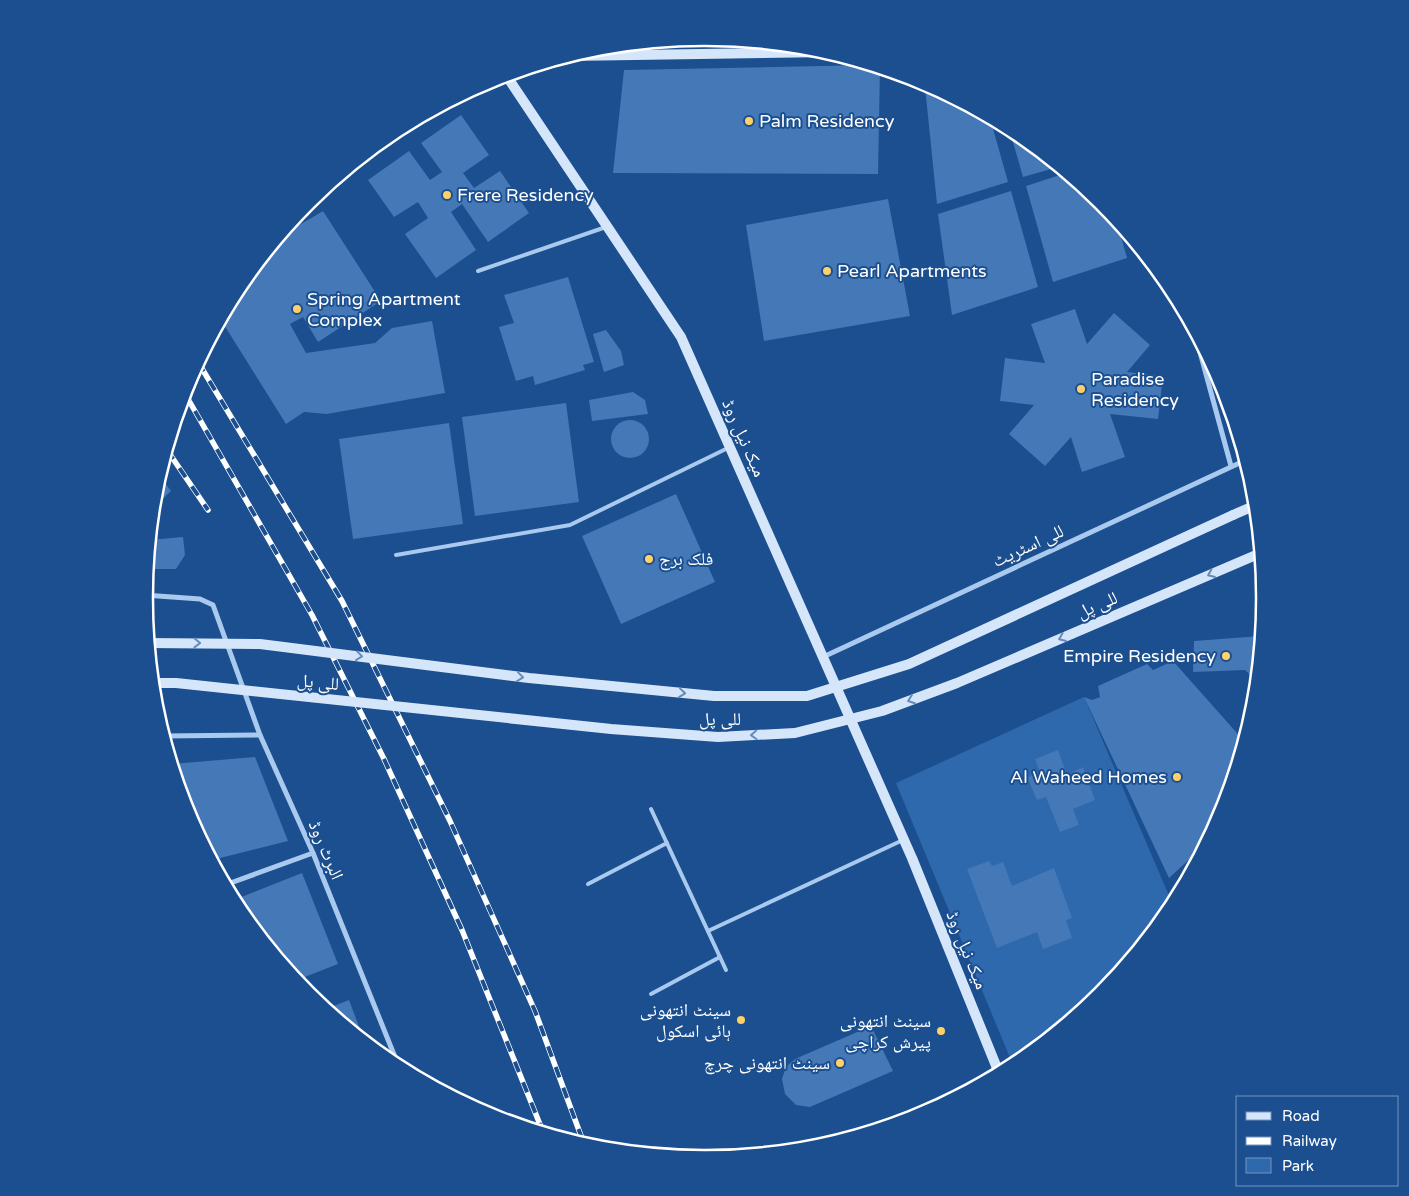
<svg xmlns="http://www.w3.org/2000/svg" width="1409" height="1196" font-family="'Varela Round','Noto Naskh Arabic',sans-serif">
<style>
.green{fill:#2e69ad}
.building{fill:#4478b7}
.lines{fill:none;stroke-linecap:round;stroke-linejoin:round}
.lane{stroke:#a9c9ee;stroke-width:4}
.street{stroke:#a9c9ee;stroke-width:5}
.secondary{stroke:#d6e6fa;stroke-width:10}
.rail-casing{stroke:#fff;stroke-width:5.5}
.rail{stroke:#1b4f8f;stroke-width:4;stroke-dasharray:11;stroke-linecap:butt}
.secondary-bridge{stroke:#d6e6fa;stroke-width:10}
.oneway{stroke:#668bba}
.poi-dot{fill:#ffd166;stroke:#1b4f8f;stroke-width:2}
.labels{text-anchor:middle;stroke-width:4;stroke-linejoin:round;paint-order:stroke}
.poi-label{font-size:18px;fill:#fff;stroke:#1b4f8f;text-anchor:start}
.street-label{font-size:18px;fill:#fff;stroke:#1b4f8f}
.rim{fill:none;stroke:#fff;stroke-width:2.5}
</style>
<rect width="100%" height="100%" fill="#1b4f8f"/>
<polygon class="green" points="1084,697 1173,905 1111,982 1089,1004 1013,1065 896,783"/>
<g class="building">
<polygon points="870,65 880,68 878,174 613,173 624,70"/>
<polygon points="925,87 931,87 990,118 1008,182 937,204"/>
<polygon points="461,115 489,155 463,173 474,188 500,171 529,213 488,242 462,204 451,212 476,250 436,278 405,234 428,218 418,202 394,217 368,180 409,151 430,180 442,172 421,143"/>
<polygon points="1009,128 1016,132 1058,167 1023,177"/>
<polygon points="1066,173 1101,202 1117,222 1127,258 1053,282 1026,186"/>
<polygon points="1011,191 1038,287 952,315 938,214"/>
<polygon points="888,199 910,316 764,341 746,225"/>
<polygon points="323,211 381,301 318,342 303,317 290,324 306,353 375,343 392,328 432,321 445,393 327,414 304,412 286,424 221,320 239,286 279,237"/>
<polygon points="568,277 594,362 583,365 585,370 535,385 533,376 516,381 499,327 514,323 504,295"/>
<polygon points="1075,309 1087,344 1114,313 1150,345 1127,372 1163,376 1158,419 1110,414 1125,457 1082,472 1071,437 1045,466 1009,434 1034,405 1000,401 1005,358 1045,363 1031,324"/>
<polygon points="606,330 621,351 624,365 604,372 593,334"/>
<polygon points="633,392 645,400 648,414 592,421 589,400"/>
<polygon points="566,403 579,502 475,516 462,417"/>
<circle cx="630" cy="439" r="19"/>
<polygon points="449,423 463,524 353,539 339,439"/>
<polygon points="159,475 171,491 153,508 155,488"/>
<polygon points="676,494 715,582 621,624 582,536"/>
<polygon points="183,537 185,555 176,569 147,569 150,540"/>
<polygon points="1261,636 1257,681 1245,670 1193,672 1194,641"/>
<polygon points="1173,661 1244,741 1222,813 1205,845 1169,878 1084,697 1092,700 1100,697 1098,686 1147,664 1153,670"/>
<polygon points="1058,750 1067,775 1083,767 1095,800 1073,809 1079,825 1060,832 1046,797 1037,800 1027,777 1040,772 1035,759"/>
<polygon points="255,757 288,841 212,860 187,812 172,764"/>
<polygon points="989,861 992,866 1003,862 1012,886 1054,868 1072,918 1066,920 1072,938 1043,949 1037,932 997,948 967,869"/>
<polygon points="302,873 338,964 297,980 247,920 239,898"/>
<polygon points="349,1000 364,1040 326,1009"/>
<polygon points="871,1026 893,1071 810,1107 796,1105 785,1094 782,1079 786,1067 795,1059"/>
</g>
<g class="lines">
<g class="lane">
<polyline points="478,271 606,227"/>
<polyline points="396,555 570,525 730,447"/>
<polyline points="651,809 726,970"/>
<polyline points="588,884 667,843"/>
<polyline points="708,931 903,840"/>
<polyline points="651,994 720,957"/>
</g>
<g class="street">
<polyline points="1194,330 1231,466"/>
<polyline points="144,595 200,599 213,605 260,735 313,853 399,1067"/>
<polyline points="823,657 1246,460"/>
<polyline points="164,736 260,735"/>
<polyline points="225,885 313,853"/>
</g>
<g class="secondary">
<polyline points="569,56 828,52"/>
<polyline points="506,75 681,337 912,858 999,1073"/>
<polyline points="1233,515 1256,505"/>
</g>
<defs>
<g id="rail">
<polyline points="198,362 342,601 450,821 535,1011 584,1144"/>
<polyline points="184,392 312,615 384,759 462,930 543,1132"/>
<polyline points="167,450 208,510"/>
</g>
</defs>
<use href="#rail" class="rail-casing"/>
<use href="#rail" class="rail"/>
<g class="secondary-bridge">
<polyline points="148,643 260,644 529,678 714,696 807,696 909,664 1233,515"/>
<polyline points="152,683 176,683 611,729 718,737 795,733 882,711 957,683 1256,555"/>
</g>
</g>
<defs><path id="oneway-chevron" d="M-2-3.5L2.5 0L-2 3.5" fill="none" stroke-width="1.6" stroke-linecap="round" stroke-linejoin="round" transform="scale(1.25)"/></defs>
<g class="oneway">
<use href="#oneway-chevron" transform="translate(1211 574) rotate(157)"/>
<use href="#oneway-chevron" transform="translate(1062 638) rotate(157)"/>
<use href="#oneway-chevron" transform="translate(197 643) rotate(1)"/>
<use href="#oneway-chevron" transform="translate(359 656) rotate(7)"/>
<use href="#oneway-chevron" transform="translate(520 677) rotate(7)"/>
<use href="#oneway-chevron" transform="translate(682 693) rotate(6)"/>
<use href="#oneway-chevron" transform="translate(911 700) rotate(160)"/>
<use href="#oneway-chevron" transform="translate(754 735) rotate(177)"/>
</g>
<g class="poi-dot">
<circle cx="749" cy="121" r="5"/>
<circle cx="447" cy="195" r="5"/>
<circle cx="827" cy="271" r="5"/>
<circle cx="297" cy="309" r="5"/>
<circle cx="1081" cy="389" r="5"/>
<circle cx="649" cy="559" r="5"/>
<circle cx="1226" cy="656" r="5"/>
<circle cx="1177" cy="777" r="5"/>
<circle cx="741" cy="1020" r="5"/>
<circle cx="941" cy="1031" r="5"/>
<circle cx="840" cy="1063" r="5"/>
</g>
<g class="labels">
<g class="poi-label">
<text x="759" y="127">Palm Residency</text>
<text x="457" y="201">Frere Residency</text>
<text x="837" y="277">Pearl Apartments</text>
<text x="307" y="305">Spring Apartment<tspan x="307" dy="21">Complex</tspan></text>
<text x="1091" y="385">Paradise<tspan x="1091" dy="21">Residency</tspan></text>
<text x="659" y="565">فلک برج</text>
<text x="1216" y="662" text-anchor="end">Empire Residency</text>
<text x="1167" y="783" text-anchor="end">Al Waheed Homes</text>
<text x="731" y="1016" text-anchor="end">سینٹ انتھونی<tspan x="731" dy="21">ہائی اسکول</tspan></text>
<text x="931" y="1027" text-anchor="end">سینٹ انتھونی<tspan x="931" dy="21">پیرش کراچی</tspan></text>
<text x="830" y="1069" text-anchor="end">سینٹ انتھونی چرچ</text>
</g>
<g class="street-label">
<text transform="translate(744 438) rotate(66)" y="6">میک نیل روڈ</text>
<text transform="translate(1028 546) rotate(-25)" y="6">للی اسٹریٹ</text>
<text transform="translate(1097 605) rotate(-23)" y="6">للی پل</text>
<text transform="translate(318 682) rotate(6)" y="6">للی پل</text>
<text x="720" y="725">للی پل</text>
<text transform="translate(326 850) rotate(67)" y="6">البرٹ روڈ</text>
<text transform="translate(967 950) rotate(68)" y="6">میک نیل روڈ</text>
</g>
</g>
<path d="M0 0H1409V1196H0ZM704 46H705A551 551 0 0 1 1256 597V599A551 551 0 0 1 705 1150H704A551 551 0 0 1 153 599V597A551 551 0 0 1 704 46Z" fill="#1b4f8f" fill-rule="evenodd"/>
<path class="rim" d="M704 46H705A551 551 0 0 1 1256 597V599A551 551 0 0 1 705 1150H704A551 551 0 0 1 153 599V597A551 551 0 0 1 704 46Z"/>
<rect x="1236" y="1096" width="162" height="90" fill="#1b4f8f" stroke="#7695bc"/>
<rect x="1246" y="1112" width="25" height="8" fill="#d6e6fa" stroke="#7695bc"/>
<text x="1282" y="1121" font-size="15" fill="#ffffff">Road</text>
<rect x="1246" y="1137" width="25" height="8" fill="#ffffff" stroke="#7695bc"/>
<text x="1282" y="1146" font-size="15" fill="#ffffff">Railway</text>
<rect x="1246" y="1158" width="25" height="15" fill="#2e69ad" stroke="#7695bc"/>
<text x="1282" y="1171" font-size="15" fill="#ffffff">Park</text>
</svg>
